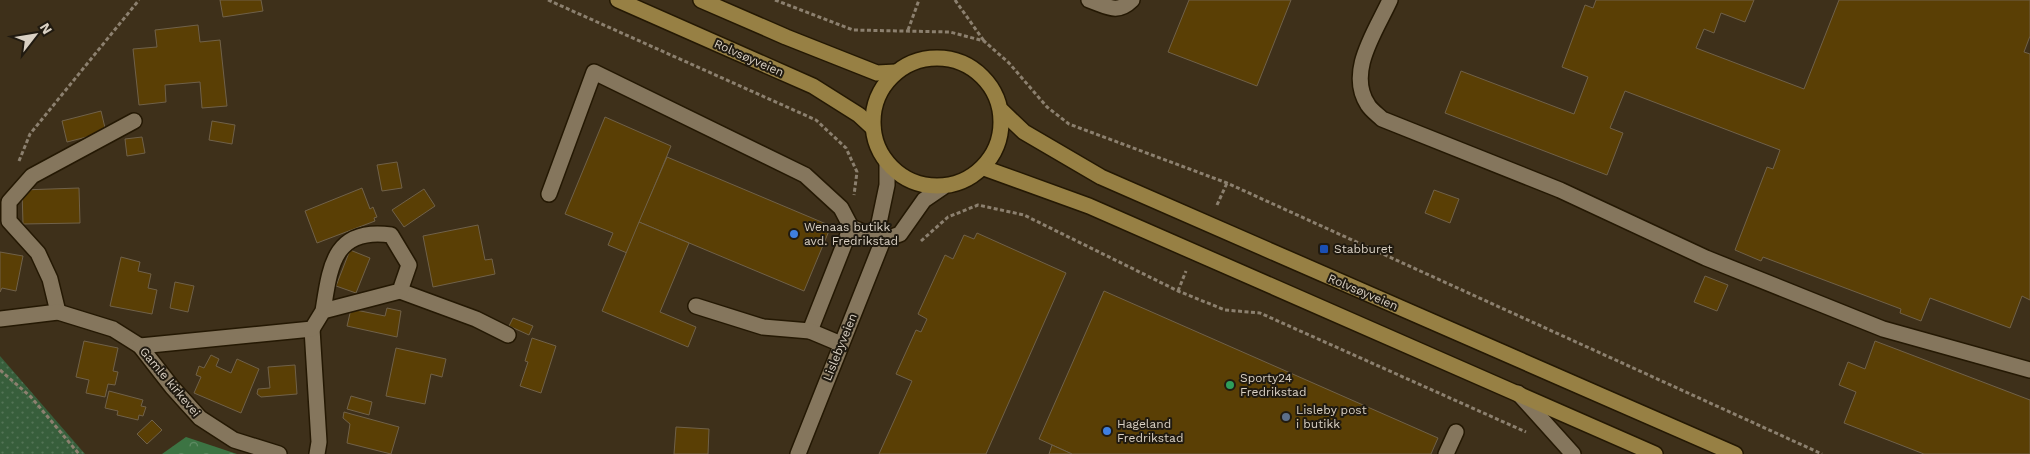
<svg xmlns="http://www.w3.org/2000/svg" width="2030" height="454" font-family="'Work Sans',sans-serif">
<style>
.forest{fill:url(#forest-crowns)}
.park{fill:url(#park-dots)}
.building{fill:#5a3f05;stroke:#706149}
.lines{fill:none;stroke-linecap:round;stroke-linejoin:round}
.minor-casing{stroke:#241803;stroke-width:18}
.major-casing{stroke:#241803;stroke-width:18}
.path{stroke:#8c806f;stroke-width:3;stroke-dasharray:4 2.5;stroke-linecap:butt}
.minor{stroke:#85765d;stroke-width:15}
.major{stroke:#978044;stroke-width:15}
.shop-dot{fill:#3f7fe0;stroke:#201a10;stroke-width:2}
.transit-dot{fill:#1a4fb4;stroke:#201a10;stroke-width:2}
.leisure-dot{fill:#2e9e5b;stroke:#201a10;stroke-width:2}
.service-dot{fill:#5c6f8a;stroke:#201a10;stroke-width:2}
.labels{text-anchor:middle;stroke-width:4;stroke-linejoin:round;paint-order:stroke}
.street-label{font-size:12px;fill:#d9d0c3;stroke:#201a10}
.poi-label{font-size:12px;fill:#d9d0c3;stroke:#201a10;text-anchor:start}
</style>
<defs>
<pattern id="forest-crowns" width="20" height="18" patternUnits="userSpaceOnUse" patternTransform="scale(1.25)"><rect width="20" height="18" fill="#3c7443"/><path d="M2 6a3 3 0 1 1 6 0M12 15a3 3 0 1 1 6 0" fill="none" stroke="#618d65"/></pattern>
<pattern id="park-dots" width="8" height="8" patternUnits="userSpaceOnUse" patternTransform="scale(1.25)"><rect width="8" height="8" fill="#375e3b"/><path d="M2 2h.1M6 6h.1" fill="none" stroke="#537456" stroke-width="1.8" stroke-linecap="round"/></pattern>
</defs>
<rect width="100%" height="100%" fill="#3e301a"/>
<polygon class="forest" points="186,437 237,454 162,454"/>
<polygon class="park" points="0,356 85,454 0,454"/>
<g class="building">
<polygon points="220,0 261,0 263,11 223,17"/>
<polygon points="1189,0 1291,0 1257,86 1168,52"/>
<polygon points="1596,0 1754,0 1745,22 1721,13 1714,33 1704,29 1696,48 1804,89 1839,0 2030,0 2030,36 2024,52 2030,54 2030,300 2022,296 2010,328 1930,298 1921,321 1900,313 1901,309 1763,257 1761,261 1735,250 1767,167 1773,169 1780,150 1625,91 1610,128 1623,133 1607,175 1445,113 1461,71 1574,114 1588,77 1562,67 1585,5 1593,8"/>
<polygon points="198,25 200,42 220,40 227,106 202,108 200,82 165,85 166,102 139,105 133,49 157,47 155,30"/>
<polygon points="101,111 106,132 67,142 62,121"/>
<polygon points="605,117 671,146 627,253 608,245 613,233 565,214"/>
<polygon points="212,121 235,125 232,144 209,140"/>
<polygon points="142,137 145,153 127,156 125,139"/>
<polygon points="667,157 831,226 804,291 639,222"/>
<polygon points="397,162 402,188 382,191 377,165"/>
<polygon points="79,188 80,223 23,224 22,190"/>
<polygon points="362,188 370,209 373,207 377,217 374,218 375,221 317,243 305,211"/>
<polygon points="424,189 435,206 404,227 392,210"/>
<polygon points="1434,190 1459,199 1450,223 1425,213"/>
<polygon points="639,222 689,243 660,312 696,327 688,347 602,311"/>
<polygon points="478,225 485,260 492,259 495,274 433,287 423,236"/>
<polygon points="977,233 1066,273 986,454 879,454 912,381 896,374 916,330 921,332 927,319 918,314 945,255 953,259 964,235 974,239"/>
<polygon points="350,250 370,258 356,293 336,286"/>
<polygon points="0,252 23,256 16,291 2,288 0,292"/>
<polygon points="121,257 140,262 138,271 151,274 148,288 157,290 152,314 110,306"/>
<polygon points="1705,276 1728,285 1717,311 1694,302"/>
<polygon points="175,282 194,286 188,312 170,308"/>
<polygon points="1104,291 1438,438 1431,454 1072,454 1039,439"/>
<polygon points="387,308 401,311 397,337 347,326 351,309 385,316"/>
<polygon points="513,318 533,326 529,335 509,326"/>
<polygon points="532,338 556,346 541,393 520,386 528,362 525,361"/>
<polygon points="84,341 118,348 113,371 118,372 115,385 108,384 105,397 86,393 89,380 76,377"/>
<polygon points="1875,341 2030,400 2030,454 1924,454 1844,423 1856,392 1839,385 1848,362 1865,369"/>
<polygon points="396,348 446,359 442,377 431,374 425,404 386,396"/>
<polygon points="211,355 219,359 216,366 231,373 237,359 259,369 241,413 194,393 201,377 196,375 199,366 204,368"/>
<polygon points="295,365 297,394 261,397 257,394 258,389 270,388 268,367"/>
<polygon points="109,391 143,400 141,406 146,407 143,416 139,415 138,420 117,415 118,411 105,408"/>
<polygon points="351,396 372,402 369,415 347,409"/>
<polygon points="344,412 399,427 391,454 347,443 350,424 343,418"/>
<polygon points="152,420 162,430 147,444 137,434"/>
<polygon points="676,427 709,429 708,454 674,454"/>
<polygon points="1052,445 1072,454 1049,454"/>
</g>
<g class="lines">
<defs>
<g id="minor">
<path d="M 1089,0 C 1107,6 1117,15 1132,0"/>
<path d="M 1390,0 C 1376,31 1346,72 1368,105 C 1371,110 1378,115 1382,119 L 1560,190 L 1706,258 L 1883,329 L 2030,370"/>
<polyline points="549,194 594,72 805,175 841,208 851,227 810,331"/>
<polyline points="851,227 883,240"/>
<polyline points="883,240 900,234 924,200 943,187"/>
<polyline points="400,291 476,319 508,335"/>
<polyline points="696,306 763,327 810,331 841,344"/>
<polyline points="58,312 50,279 38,253 9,221 9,202 32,176 134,121"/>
<polyline points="0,319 58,312 113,329 140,346 172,387 200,418 234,440 279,454"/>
<polyline points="312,329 319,442 317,454"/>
<path d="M 140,346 L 312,329 L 323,311 L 400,291 L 409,265 L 391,235 C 333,227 330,267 323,311"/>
<polyline points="1518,393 1573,454"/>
<polyline points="798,454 883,240 879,223 887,185 887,163"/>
<polyline points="1446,454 1456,432"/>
</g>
<g id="major">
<polyline points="618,0 813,86 859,115 873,128"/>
<polyline points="701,0 786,37 877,73 896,72"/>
<circle cx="937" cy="122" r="64"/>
<polyline points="1002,111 1024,132 1101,177 1735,454"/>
<polyline points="984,168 1089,206 1655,454"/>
</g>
</defs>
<use href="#minor" class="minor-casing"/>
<use href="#major" class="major-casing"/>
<g class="path">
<polyline points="548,0 816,120 846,148 857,172 854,195"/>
<polyline points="775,0 853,30 950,32 984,41 1009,63 1047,107 1069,124 1227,183 1822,454"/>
<polyline points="955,0 984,41"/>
<polyline points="908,30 919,0"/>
<polyline points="19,161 30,134 139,0"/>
<polyline points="1217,205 1227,183"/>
<polyline points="921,241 948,217 978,205 1024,215 1178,291 1225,310 1260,313 1526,432"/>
<polyline points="1178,291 1186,271"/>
<polyline points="0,370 31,397 79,454"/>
</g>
<use href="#minor" class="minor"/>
<use href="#major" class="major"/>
</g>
<g class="shop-dot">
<circle cx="794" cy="234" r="5"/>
<circle cx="1107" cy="431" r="5"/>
</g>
<rect class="transit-dot" x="1319" y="244" width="10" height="10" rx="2.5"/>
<circle class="leisure-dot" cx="1230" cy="385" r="5"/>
<circle class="service-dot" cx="1286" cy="417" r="5"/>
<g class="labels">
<g class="street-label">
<text transform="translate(749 58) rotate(24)" y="4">Rolvsøyveien</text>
<text transform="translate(1363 292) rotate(23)" y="4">Rolvsøyveien</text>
<text transform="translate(840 347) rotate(-68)" y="4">Lislebyveien</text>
<text transform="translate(170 382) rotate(50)" y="4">Gamle kirkevei</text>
</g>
<g class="poi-label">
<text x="804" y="231">Wenaas butikk<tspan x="804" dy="14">avd. Fredrikstad</tspan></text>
<text x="1334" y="253">Stabburet</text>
<text x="1240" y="382">Sporty24<tspan x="1240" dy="14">Fredrikstad</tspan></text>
<text x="1296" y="414">Lisleby post<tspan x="1296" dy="14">i butikk</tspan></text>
<text x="1117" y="428">Hageland<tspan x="1117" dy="14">Fredrikstad</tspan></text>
</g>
</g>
<g transform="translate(35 35) rotate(59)" stroke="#201a10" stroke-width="4" paint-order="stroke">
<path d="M0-4L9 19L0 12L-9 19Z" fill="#d9d0c3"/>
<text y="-8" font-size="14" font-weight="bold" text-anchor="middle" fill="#d9d0c3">N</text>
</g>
</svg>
